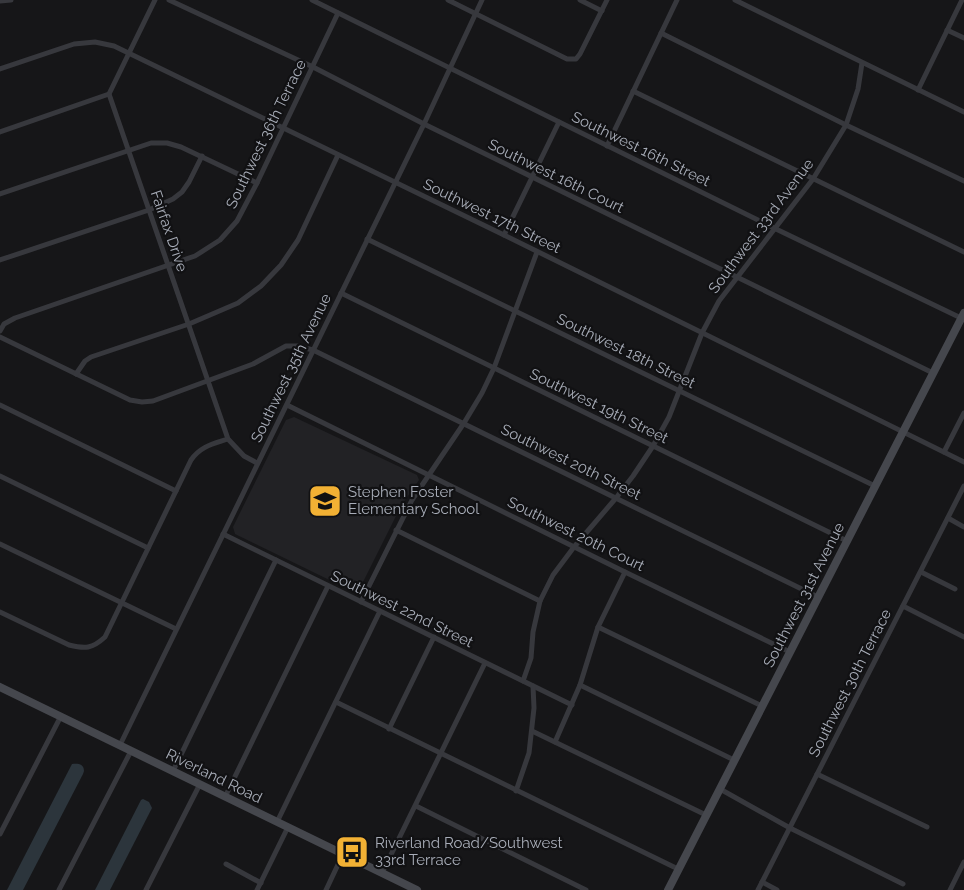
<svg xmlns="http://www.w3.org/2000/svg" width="964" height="890" font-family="Raleway,sans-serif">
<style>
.built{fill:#222225}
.water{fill:#2c353c}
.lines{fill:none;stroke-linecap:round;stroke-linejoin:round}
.street{stroke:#37383d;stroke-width:5}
.secondary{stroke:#45474d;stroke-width:8}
.labels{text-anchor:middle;stroke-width:4.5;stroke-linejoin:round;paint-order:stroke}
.street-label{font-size:15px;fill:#a8adb8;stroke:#111113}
.poi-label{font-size:15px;fill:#a8adb8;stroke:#111113;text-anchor:start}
</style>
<rect width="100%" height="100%" fill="#161618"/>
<polygon class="built" points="294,417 417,475 419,480 401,506 360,588 352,591 235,534 233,527 286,420"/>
<g class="water">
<path d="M 72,764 C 78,763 84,764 84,771 L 83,774 L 23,890 L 7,890 Z"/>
<polygon points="143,799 149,802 152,808 110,890 95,890 141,800"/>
</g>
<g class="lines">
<g class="street">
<polyline points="155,0 109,94 228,439 244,456 257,463"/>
<polyline points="169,0 313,67 424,124 933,373"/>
<polyline points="312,0 776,229 961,318"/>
<polyline points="448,0 567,59 576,59 580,54 607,0"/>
<polyline points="580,0 602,11"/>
<polyline points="735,0 964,112"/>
<polyline points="0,1 11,0"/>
<polyline points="947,30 964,38"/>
<polyline points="661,33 846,125 964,181"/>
<polyline points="0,69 74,44 95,42 114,46 504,235 964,462"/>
<polyline points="918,90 962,0"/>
<polyline points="633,91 964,252"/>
<polyline points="0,132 109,94"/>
<polyline points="607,146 677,0"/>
<polyline points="0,194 151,143 167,143 181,147 257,183"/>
<polyline points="504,235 559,122"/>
<polyline points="367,239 875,486"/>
<polyline points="0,260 149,210 173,199 182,192 189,182 202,156"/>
<polyline points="341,293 847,541"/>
<polyline points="0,331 4,324 15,318 195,256 220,240 237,221 257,183 338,13"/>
<polyline points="0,337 130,400 142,402 153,401 253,364 286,346 297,346 313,350 818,597"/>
<polyline points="76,374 85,361 91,357 189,324 238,303 261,286 281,265 298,240 338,155"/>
<polyline points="0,405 176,491"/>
<polyline points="287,405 625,572 790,652"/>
<polyline points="944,452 964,413"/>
<polyline points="0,476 148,548"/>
<polyline points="948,518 964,527"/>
<polyline points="396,530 540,601"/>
<polyline points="223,534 572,705"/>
<polyline points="0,544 176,629"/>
<polyline points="921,572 955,589"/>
<polyline points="361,602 412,500 464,423 482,393 494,368 537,252"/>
<polyline points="903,606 964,637"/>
<path d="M 0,612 L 69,645 C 85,649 92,649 105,637 L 191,460 C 201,446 213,444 228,439"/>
<polyline points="598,627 762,706"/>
<polyline points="523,681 531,658 533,632 540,601 553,575 574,547 616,498 633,476 653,446 669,417 702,333 719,301 813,179 846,125 858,89 862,63"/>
<polyline points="580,685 734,760"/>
<polyline points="336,702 678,869"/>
<polyline points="389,729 434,637"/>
<polyline points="532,731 706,815"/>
<polyline points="555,742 580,685 598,627 625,572"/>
<polyline points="120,745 424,124 482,0"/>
<polyline points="173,771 276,560"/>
<polyline points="817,774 927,827"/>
<polyline points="720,789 790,828 903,884"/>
<polyline points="516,791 529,753 534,708 533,686"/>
<polyline points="225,797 328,586"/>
<polyline points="416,806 586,890"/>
<polyline points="277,822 380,611"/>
<polyline points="0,834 61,716"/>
<polyline points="226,864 261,883"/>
<polyline points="382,873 485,663"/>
<polyline points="762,882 777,890"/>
<polyline points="59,890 131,751"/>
<polyline points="146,890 200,784"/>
<polyline points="257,890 288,827"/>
<polyline points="326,890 343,854"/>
<polyline points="758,890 964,486"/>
<polyline points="950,890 964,862"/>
</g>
<g class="secondary">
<polyline points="0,687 417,890"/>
<polyline points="668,890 964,313"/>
</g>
</g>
<defs>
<symbol id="school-square" viewBox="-11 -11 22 22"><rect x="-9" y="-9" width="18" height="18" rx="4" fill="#f2b134" stroke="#111113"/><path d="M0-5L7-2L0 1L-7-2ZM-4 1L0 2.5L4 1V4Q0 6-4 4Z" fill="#111"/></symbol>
<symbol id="bus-square" viewBox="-11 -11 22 22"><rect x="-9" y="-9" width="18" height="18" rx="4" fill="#f2b134" stroke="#111113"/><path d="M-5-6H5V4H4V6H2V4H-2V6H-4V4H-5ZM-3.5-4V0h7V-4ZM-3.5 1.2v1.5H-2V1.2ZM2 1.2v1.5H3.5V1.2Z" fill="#111"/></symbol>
</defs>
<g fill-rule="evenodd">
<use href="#school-square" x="306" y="482" width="38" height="38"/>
<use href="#bus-square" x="333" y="833" width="38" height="38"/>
</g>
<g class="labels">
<g class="street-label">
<text transform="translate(266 134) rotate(-64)" y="5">Southwest 36th Terrace</text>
<text transform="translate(641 149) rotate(26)" y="5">Southwest 16th Street</text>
<text transform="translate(556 176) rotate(26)" y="5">Southwest 16th Court</text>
<text transform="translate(492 216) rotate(26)" y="5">Southwest 17th Street</text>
<text transform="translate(761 226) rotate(-53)" y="5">Southwest 33rd Avenue</text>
<text transform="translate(169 231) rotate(71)" y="5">Fairfax Drive</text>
<text transform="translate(626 351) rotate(26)" y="5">Southwest 18th Street</text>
<text transform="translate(291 368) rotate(-64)" y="5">Southwest 35th Avenue</text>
<text transform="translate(599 406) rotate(26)" y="5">Southwest 19th Street</text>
<text transform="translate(571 462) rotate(26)" y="5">Southwest 20th Street</text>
<text transform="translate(576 534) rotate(26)" y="5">Southwest 20th Court</text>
<text transform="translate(804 595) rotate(-63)" y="5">Southwest 31st Avenue</text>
<text transform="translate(402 609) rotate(26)" y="5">Southwest 22nd Street</text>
<text transform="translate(850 683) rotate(-63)" y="5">Southwest 30th Terrace</text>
<text transform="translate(214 776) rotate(26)" y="5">Riverland Road</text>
</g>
<g class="poi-label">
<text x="348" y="497">Stephen Foster<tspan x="348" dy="17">Elementary School</tspan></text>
<text x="375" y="848">Riverland Road/Southwest<tspan x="375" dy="17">33rd Terrace</tspan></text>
</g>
</g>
</svg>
